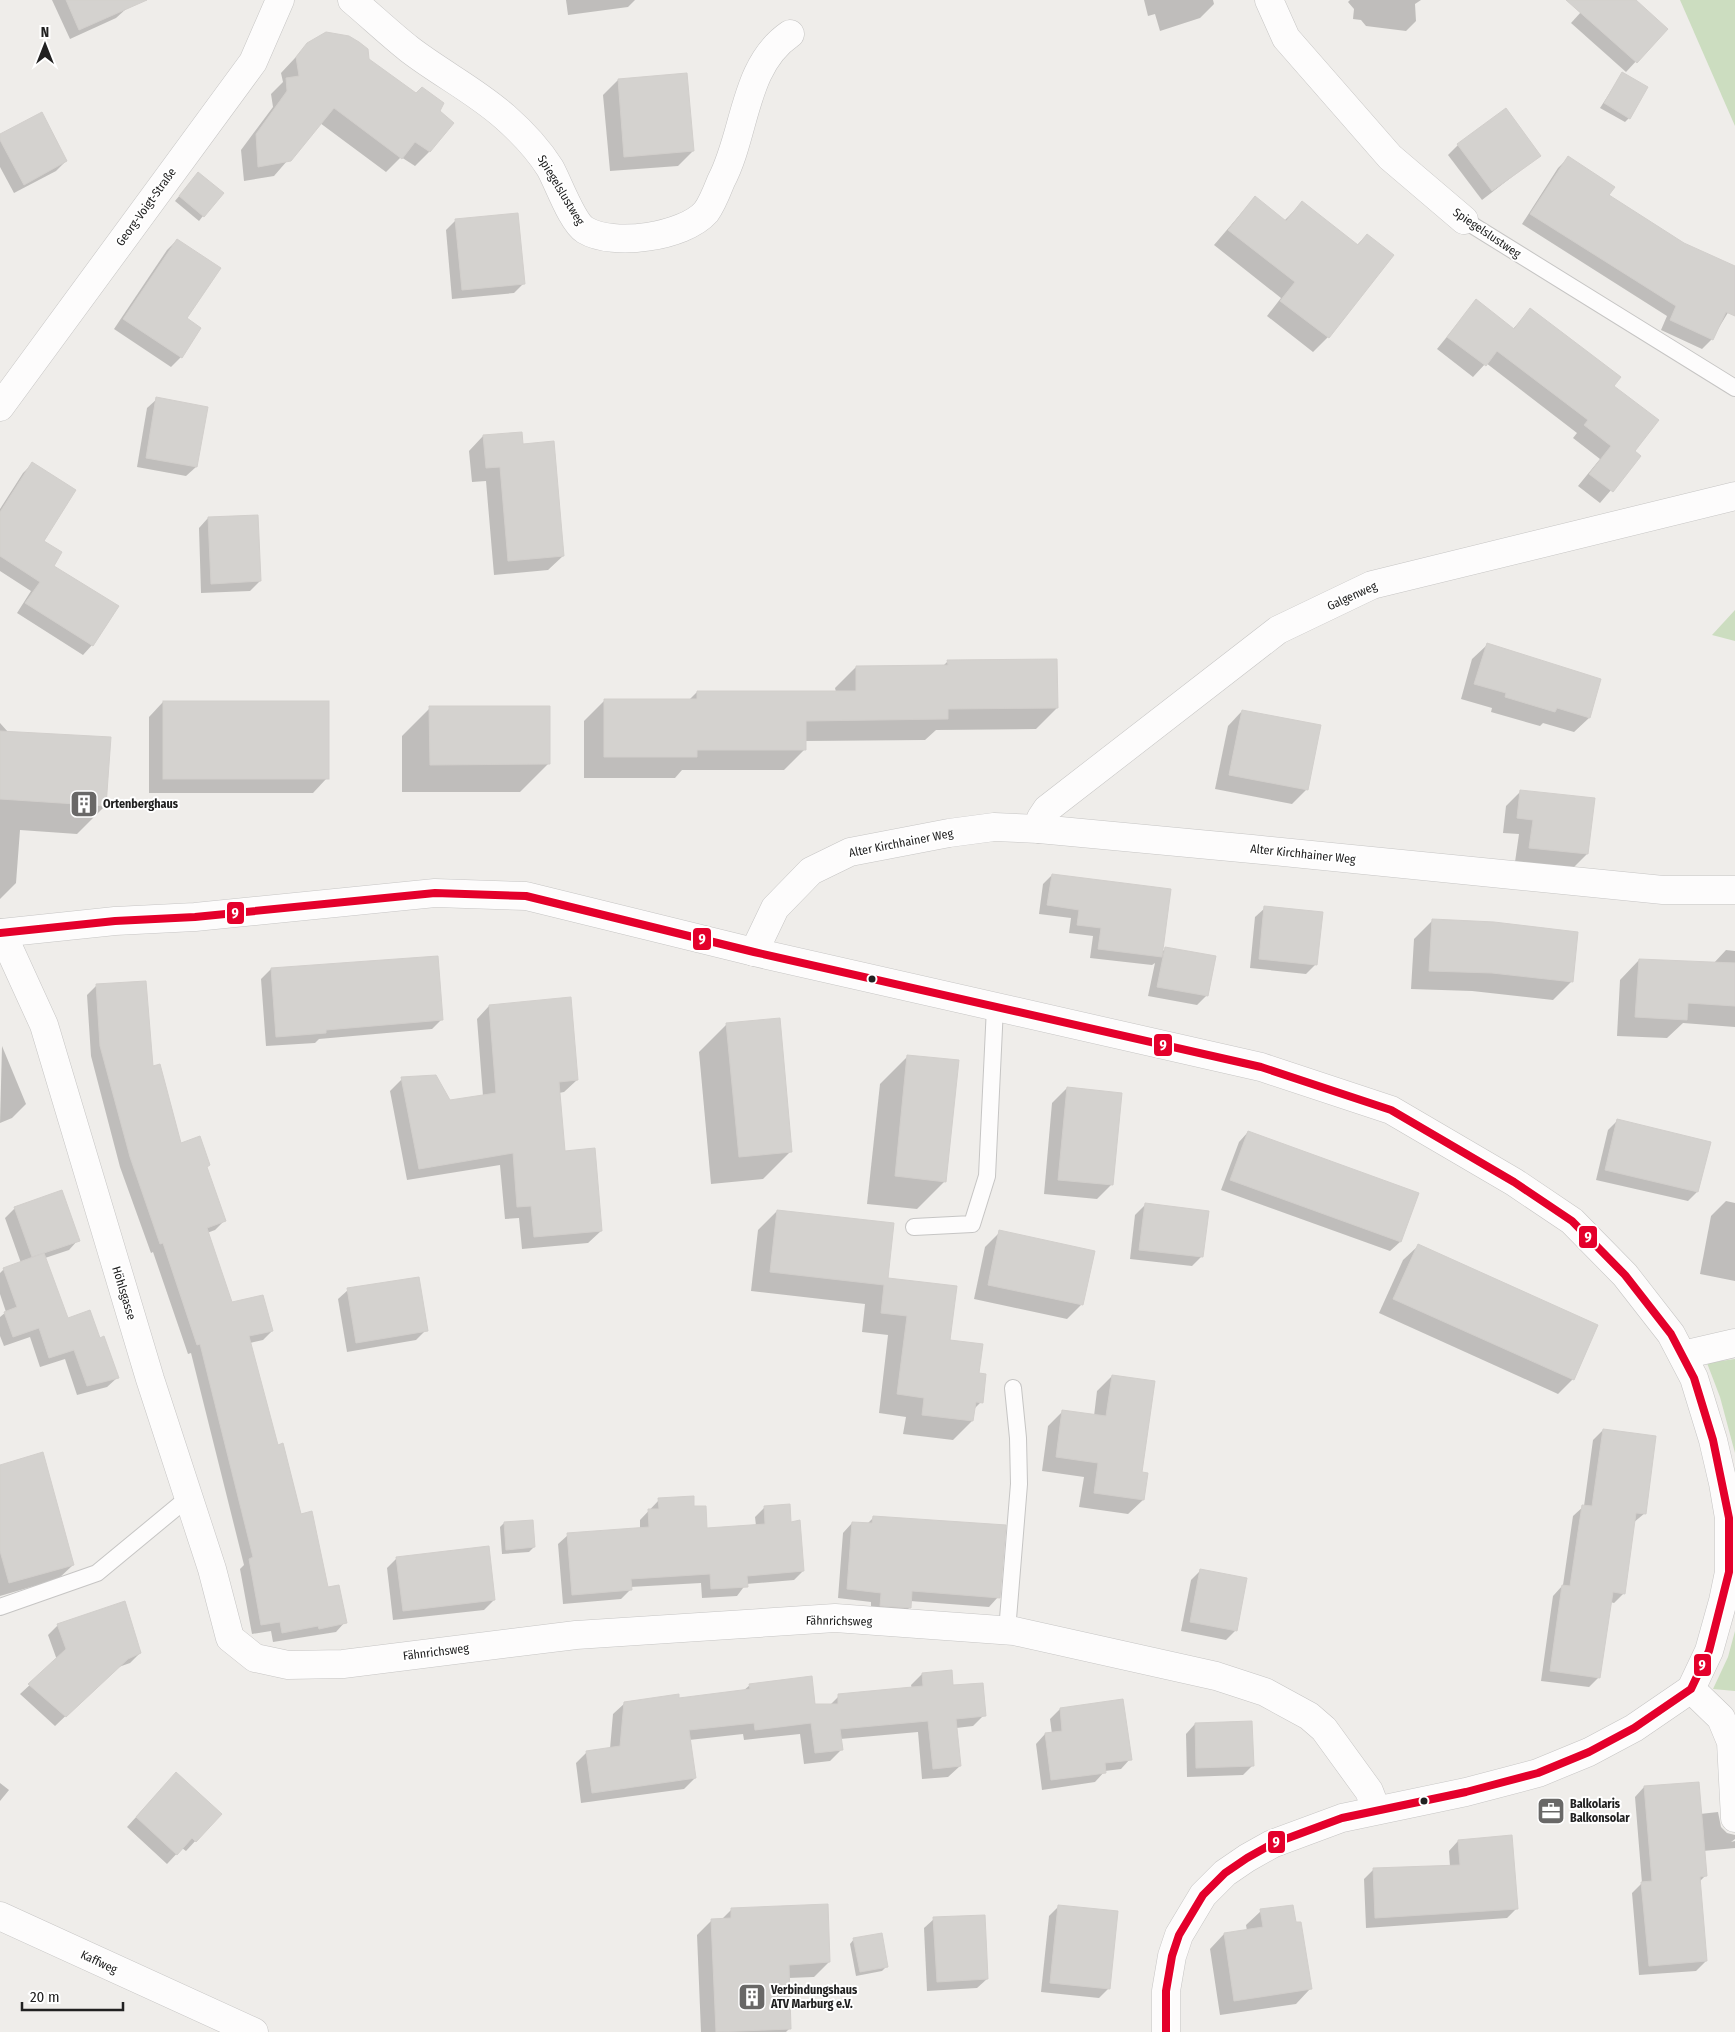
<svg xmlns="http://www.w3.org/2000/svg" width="1735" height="2032" font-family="'Fira Sans Condensed',sans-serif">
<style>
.forest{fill:#ccddc0}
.shadow{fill:#0003}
.building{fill:#d4d2cf;stroke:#d2cfcc}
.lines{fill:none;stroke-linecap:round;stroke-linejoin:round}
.lane-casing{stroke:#c6c5c4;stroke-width:18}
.street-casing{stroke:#c6c5c4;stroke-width:29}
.lane{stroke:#fdfcfc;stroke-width:16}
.street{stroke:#fdfcfc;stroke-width:28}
.bus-1-casing{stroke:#fff;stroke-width:11}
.bus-1{stroke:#e4002b;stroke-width:8}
.bus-dot{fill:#212121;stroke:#fff;stroke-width:2}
.labels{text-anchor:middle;stroke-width:4;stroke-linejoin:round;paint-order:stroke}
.street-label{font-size:12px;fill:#212121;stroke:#fff}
.poi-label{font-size:12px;font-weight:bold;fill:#212121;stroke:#fff;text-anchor:start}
.line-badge{stroke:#fff;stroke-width:2}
.badge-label{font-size:14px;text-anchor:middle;font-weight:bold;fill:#fff}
</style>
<rect width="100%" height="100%" fill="#efedea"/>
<g class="forest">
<polygon points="1680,0 1735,0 1735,126"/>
<polygon points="1735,610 1735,641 1712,635"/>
<polygon points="1735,1359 1735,1453 1720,1397 1707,1363"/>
<polygon points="1735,1631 1735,1691 1713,1689 1728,1657"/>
</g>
<g class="shadow">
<polygon points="52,0 122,0 126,9 116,18 70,39"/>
<polygon points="566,0 635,0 628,7 568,15"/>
<polygon points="1144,0 1213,0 1214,4 1200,18 1160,31 1155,14 1148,16"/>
<polygon points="1350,0 1421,0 1415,4 1416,21 1406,31 1366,26 1361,20 1353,19 1354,9 1348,2"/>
<polygon points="1592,0 1634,0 1666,29 1626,72 1571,23"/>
<polygon points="308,44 368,59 438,112 429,152 415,166 401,157 386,172 320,123 274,176 244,181 241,150 273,107 271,94 283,82 281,73"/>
<polygon points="1622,74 1629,118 1625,122 1600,108"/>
<polygon points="618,80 693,151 678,166 610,171 603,95"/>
<polygon points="0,136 66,161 56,171 14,193 0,167"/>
<polygon points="1458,145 1539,156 1482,200 1448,155"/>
<polygon points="1568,158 1607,196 1683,244 1735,268 1735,301 1712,339 1702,349 1661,330 1667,316 1522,224 1558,168"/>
<polygon points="194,178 203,216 199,221 175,201"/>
<polygon points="1255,197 1284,221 1302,203 1357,245 1367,235 1392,256 1328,337 1313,352 1267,316 1281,298 1214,245"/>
<polygon points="456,220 523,284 514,293 452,299 446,230"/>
<polygon points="177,240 186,319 181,357 171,367 114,329 167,250"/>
<polygon points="1476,301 1513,329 1531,309 1634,452 1640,456 1600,503 1578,486 1600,459 1573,438 1577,433 1486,363 1473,377 1437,349"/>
<polygon points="157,399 196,467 186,476 137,467 147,408"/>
<polygon points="483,436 563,556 548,570 494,575 486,481 472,482 469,451"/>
<polygon points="32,464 42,541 92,645 83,655 17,613 31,591 0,571 0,509 23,473"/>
<polygon points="208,518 260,581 250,591 201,593 199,528"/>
<polygon points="1487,645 1589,718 1574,732 1543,723 1540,726 1491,712 1492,708 1461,699 1472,659"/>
<polygon points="948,661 1057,708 1036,729 936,730 925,740 805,741 805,749 784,770 682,770 675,778 584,778 584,721 605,700 689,700 697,692 836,692 835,688 856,667 942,667"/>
<polygon points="163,702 327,778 313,793 149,793 149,717"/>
<polygon points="430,708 548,764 520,792 402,792 402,736"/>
<polygon points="1242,711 1307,789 1292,804 1215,789 1228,726"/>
<polygon points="0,723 8,732 105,806 77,834 20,830 16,883 0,899"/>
<polygon points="1521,791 1587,854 1572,869 1515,862 1519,834 1503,833 1506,806"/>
<polygon points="1052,875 1162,952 1166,948 1207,995 1197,1005 1148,996 1155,963 1152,965 1090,958 1093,936 1069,933 1071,918 1039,914 1043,884"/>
<polygon points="1265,908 1316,964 1306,974 1250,968 1255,917"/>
<polygon points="1433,920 1572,981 1553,1000 1472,991 1411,989 1414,939"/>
<polygon points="1726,950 1735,951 1735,1027 1683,1023 1667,1038 1617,1036 1620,980 1639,960 1713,964"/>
<polygon points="271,969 442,1019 432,1029 319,1039 315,1043 266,1046 261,979"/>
<polygon points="96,986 152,1067 180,1145 206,1168 224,1221 215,1230 207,1233 231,1303 272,1331 263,1340 250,1343 277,1446 300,1515 327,1588 345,1622 336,1632 273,1642 271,1631 252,1634 240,1569 244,1565 191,1353 188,1354 153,1252 151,1253 120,1167 91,1056 87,995"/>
<polygon points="489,1006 577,1080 564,1092 559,1093 564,1152 601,1231 588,1243 522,1249 519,1218 505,1219 500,1165 407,1180 390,1091 402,1079 449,1102 483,1096 477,1019"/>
<polygon points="727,1024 791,1151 763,1179 711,1184 699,1052"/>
<polygon points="2,1046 26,1104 12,1118 0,1123"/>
<polygon points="908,1056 945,1181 917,1209 867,1204 880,1084"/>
<polygon points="1067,1088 1112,1184 1097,1199 1044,1194 1052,1103"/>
<polygon points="1618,1120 1697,1192 1688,1201 1596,1180 1608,1130"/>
<polygon points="1248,1132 1417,1194 1400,1242 1390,1251 1221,1190 1239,1142"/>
<polygon points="1726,1201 1735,1203 1735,1281 1700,1274 1711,1216"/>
<polygon points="1145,1205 1202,1256 1192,1266 1130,1259 1135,1215"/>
<polygon points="15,1208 78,1240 69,1250 45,1258 67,1320 100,1340 117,1378 107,1387 77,1395 65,1359 40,1367 30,1337 4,1346 0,1336 0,1317 6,1312 0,1294 0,1273 4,1269 21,1263 5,1218"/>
<polygon points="777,1211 887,1279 978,1374 981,1402 973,1410 972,1421 953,1440 903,1434 906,1417 879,1413 888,1335 862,1332 865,1304 751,1291 758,1230"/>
<polygon points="1000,1232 1082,1304 1067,1319 974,1299 985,1247"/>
<polygon points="1418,1246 1573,1379 1558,1394 1379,1313 1403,1260"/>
<polygon points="348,1290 426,1330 416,1340 347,1352 338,1299"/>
<polygon points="1112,1376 1141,1473 1143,1500 1128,1514 1079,1507 1084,1477 1042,1471 1048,1426 1063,1411 1094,1416 1097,1391"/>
<polygon points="1603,1430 1645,1513 1633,1523 1624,1593 1614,1603 1610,1602 1599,1677 1589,1687 1541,1681 1553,1596 1563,1585 1573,1516 1584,1506 1593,1440"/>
<polygon points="0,1466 73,1565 58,1579 0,1596"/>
<polygon points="659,1500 693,1508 706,1529 756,1526 755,1517 764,1508 790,1523 803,1571 794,1580 746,1584 737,1596 702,1598 701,1583 630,1587 630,1590 621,1599 563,1604 558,1544 568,1535 640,1529 640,1520"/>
<polygon points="874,1517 998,1597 989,1607 910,1601 910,1607 900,1617 871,1615 871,1602 838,1598 843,1533 852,1523 867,1524"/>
<polygon points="504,1523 534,1547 529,1552 502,1554 500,1527"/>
<polygon points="397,1558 494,1600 484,1610 393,1620 387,1568"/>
<polygon points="1201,1570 1236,1630 1226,1640 1181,1631 1191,1580"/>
<polygon points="58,1625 140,1653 130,1663 116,1668 55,1726 20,1694 57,1660 48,1635"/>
<polygon points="922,1674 952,1687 984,1715 973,1726 956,1728 960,1766 948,1777 922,1779 918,1732 840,1739 841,1750 830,1761 804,1764 800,1734 744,1740 743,1734 689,1740 695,1778 684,1789 581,1803 576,1763 587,1752 610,1749 613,1714 625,1703 678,1700 743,1691 750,1685 813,1706 829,1706 839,1696 912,1689 911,1685"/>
<polygon points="1060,1709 1130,1759 1121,1769 1105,1771 1095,1782 1042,1790 1036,1744 1045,1734 1052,1734 1050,1719"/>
<polygon points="1195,1724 1253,1765 1243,1775 1187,1777 1186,1734"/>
<polygon points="0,1783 9,1790 0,1801"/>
<polygon points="167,1783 220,1814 186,1851 182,1848 167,1864 127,1827"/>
<polygon points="1644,1787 1700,1814 1718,1812 1721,1827 1727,1833 1735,1835 1735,1839 1731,1842 1735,1841 1735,1848 1703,1851 1705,1876 1699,1882 1706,1961 1696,1971 1639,1975 1632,1893 1642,1883 1635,1797"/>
<polygon points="1458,1841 1517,1908 1507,1918 1366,1928 1364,1879 1374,1869 1450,1866 1449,1851"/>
<polygon points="1059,1906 1109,1988 1099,1998 1041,1992 1049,1916"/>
<polygon points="731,1910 829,1962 814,1977 788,1978 790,2028 786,2032 701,2032 697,1935 712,1920 721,1920"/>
<polygon points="1261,1911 1310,1989 1296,2004 1220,2015 1210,1949 1224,1934 1247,1931 1246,1925"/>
<polygon points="934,1919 987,1979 977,1988 927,1991 924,1928"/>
<polygon points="854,1939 887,1966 882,1971 856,1976 850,1944"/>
</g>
<g class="building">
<polygon points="66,0 147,0 79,30"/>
<polygon points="1566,0 1636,0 1668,29 1637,63"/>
<polygon points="326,32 349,36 359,42 368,49 369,59 416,93 422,87 444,103 440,111 454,123 430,152 415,142 402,159 334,108 291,161 258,167 256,134 287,91 286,78 299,76 296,57 307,43"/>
<polygon points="1622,72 1648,87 1630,119 1604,103"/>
<polygon points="687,73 694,151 624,157 618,79"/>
<polygon points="1506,108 1541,156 1492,191 1457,144"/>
<polygon points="42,112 67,161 24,185 0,140 0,134"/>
<polygon points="1568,156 1615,187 1609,195 1684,243 1735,266 1735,316 1726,312 1713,340 1670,320 1676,306 1530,214"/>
<polygon points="198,172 224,193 204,217 179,196"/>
<polygon points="1255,196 1286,221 1302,201 1358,245 1367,234 1394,255 1329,338 1280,301 1295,282 1228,230"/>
<polygon points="518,213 525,284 462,290 455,219"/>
<polygon points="177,239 221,268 187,318 201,328 182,358 123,319"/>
<polygon points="1476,299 1514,329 1530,308 1621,377 1614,386 1659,420 1635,451 1641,456 1613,492 1589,474 1611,446 1584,425 1588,420 1497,351 1486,366 1447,337"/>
<polygon points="156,397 208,407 197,467 146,458"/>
<polygon points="522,432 523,444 554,441 564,556 508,561 500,467 486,468 483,435"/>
<polygon points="32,462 76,490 44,541 62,552 54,566 119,606 93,646 25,603 40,582 0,556 0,512"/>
<polygon points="258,515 261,581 211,584 208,517"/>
<polygon points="1487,643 1601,679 1590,718 1557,708 1555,712 1505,697 1506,693 1474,684"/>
<polygon points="1057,659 1058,708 948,709 948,719 806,721 806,750 697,750 697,757 604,757 604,699 697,699 697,691 856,691 856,666 948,665 947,660"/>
<rect x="163" y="701" width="166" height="78"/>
<polygon points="429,706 550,706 550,764 430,765"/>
<polygon points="1242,710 1321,725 1308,790 1229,775"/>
<polygon points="0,731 111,737 106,806 0,799"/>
<polygon points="1520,790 1595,798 1588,854 1529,848 1533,820 1517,818"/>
<polygon points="1052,874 1171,889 1162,957 1098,949 1101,928 1077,925 1079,910 1047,905"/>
<polygon points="1264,906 1323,912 1317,965 1259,959"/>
<polygon points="1432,919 1494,922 1578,932 1573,982 1492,973 1429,971"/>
<polygon points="1165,947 1216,956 1208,996 1157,987"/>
<polygon points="438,956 443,1020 326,1030 326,1033 276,1037 271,968"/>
<polygon points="1639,959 1735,963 1735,1006 1688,1003 1687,1020 1635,1017"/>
<polygon points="146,981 153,1066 160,1064 181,1143 200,1136 210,1165 207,1167 226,1221 207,1228 232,1302 263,1295 273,1331 249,1336 278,1445 283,1443 301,1514 312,1511 328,1587 339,1585 347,1623 319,1629 318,1626 282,1633 280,1622 261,1625 249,1559 253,1557 200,1344 197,1345 163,1243 160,1244 130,1157 100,1046 96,984"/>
<polygon points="571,997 578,1080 559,1082 565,1151 595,1148 602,1231 534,1237 531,1206 517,1207 513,1153 419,1169 401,1077 436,1075 450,1100 496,1093 489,1005"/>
<polygon points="780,1018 792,1152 739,1157 726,1023"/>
<polygon points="907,1055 959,1060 946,1182 895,1176"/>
<polygon points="1067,1087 1122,1093 1113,1185 1058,1180"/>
<polygon points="1617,1119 1711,1142 1698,1192 1605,1170"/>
<polygon points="1248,1131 1419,1193 1401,1242 1230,1180"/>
<polygon points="62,1190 80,1241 32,1257 14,1207"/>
<polygon points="1145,1203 1209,1211 1203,1257 1139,1250"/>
<polygon points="777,1210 894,1223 888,1278 957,1286 950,1340 983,1344 979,1373 986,1374 983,1403 976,1402 973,1421 922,1415 924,1398 897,1394 907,1316 881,1313 884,1285 770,1272"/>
<polygon points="999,1230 1095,1251 1083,1305 988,1285"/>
<polygon points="1418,1244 1598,1325 1574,1380 1393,1299"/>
<polygon points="44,1253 68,1318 90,1310 100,1338 104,1336 119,1378 87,1386 74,1350 49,1358 39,1328 13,1337 4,1312 17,1307 3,1268"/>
<polygon points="419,1277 428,1331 356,1343 347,1288"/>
<polygon points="1112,1375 1155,1381 1142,1472 1148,1473 1144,1500 1094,1493 1098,1463 1056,1457 1062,1410 1106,1416"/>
<polygon points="1603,1429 1656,1436 1646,1514 1636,1513 1625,1594 1613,1592 1600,1678 1550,1671 1562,1585 1570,1586 1582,1505 1592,1506"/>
<polygon points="43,1452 74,1565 9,1583 0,1551 0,1465"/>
<polygon points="694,1496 694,1506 706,1506 707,1528 765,1524 764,1506 790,1504 791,1522 800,1520 804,1571 747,1576 748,1587 711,1589 710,1574 631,1579 632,1590 572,1595 567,1533 649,1527 648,1509 659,1509 658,1498"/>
<polygon points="873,1516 1006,1525 1000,1598 912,1591 911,1608 880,1606 881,1593 847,1589 852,1522 872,1523"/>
<polygon points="533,1520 535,1547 506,1550 504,1522"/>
<polygon points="489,1546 495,1600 403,1611 396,1557"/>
<polygon points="1200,1569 1247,1578 1237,1631 1190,1622"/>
<polygon points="125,1601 141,1653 128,1659 66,1717 28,1684 66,1649 57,1624"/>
<polygon points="952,1670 953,1685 983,1683 986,1716 956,1719 961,1766 933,1769 928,1721 840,1729 843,1750 815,1753 811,1723 755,1730 754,1723 689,1730 696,1778 592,1793 586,1751 620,1746 624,1702 679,1694 679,1698 750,1689 749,1684 812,1676 815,1704 838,1704 838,1694 923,1686 922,1673"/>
<polygon points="1123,1699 1132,1760 1105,1763 1106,1773 1051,1780 1045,1733 1062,1731 1060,1708"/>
<polygon points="1252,1721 1254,1766 1196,1768 1195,1723"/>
<polygon points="176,1772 222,1814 196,1842 192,1838 177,1855 136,1817"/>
<polygon points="1699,1782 1707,1876 1700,1877 1707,1961 1649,1966 1641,1882 1652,1881 1644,1786"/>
<polygon points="1512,1835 1518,1909 1375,1918 1373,1868 1460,1865 1458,1840"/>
<polygon points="828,1904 830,1962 789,1965 791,2029 716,2032 711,1919 731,1918 731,1908"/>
<polygon points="1058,1905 1118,1911 1110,1989 1050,1983"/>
<polygon points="1293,1905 1296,1922 1301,1922 1312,1989 1234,2001 1224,1933 1263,1927 1260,1909"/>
<polygon points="985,1915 988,1979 937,1982 933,1917"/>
<polygon points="882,1933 888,1967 860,1972 853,1938"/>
</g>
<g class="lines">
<defs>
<g id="lane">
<polyline points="1464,220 1735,388"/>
<polyline points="914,1227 972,1224 987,1176 995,1007"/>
<polyline points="0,1607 97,1573 189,1497"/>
<polyline points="1007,1631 1019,1484 1018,1438 1013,1388"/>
</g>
<g id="street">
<path d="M 352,0 C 371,16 390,34 409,49 C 440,73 476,91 505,117 C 522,132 538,149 550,168 C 558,182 572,222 585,230 C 613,247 684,237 706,212 C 712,204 717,191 721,181 C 746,134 743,66 790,34"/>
<polyline points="1269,0 1286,38 1390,157 1464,220"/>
<polyline points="0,407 253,62 280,0"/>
<polyline points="1039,829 1041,818 1047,809 1278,630 1372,585 1735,496"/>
<polyline points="0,933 115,921 195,917 435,893 526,896 754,952 1261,1067 1391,1110 1514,1182 1572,1221 1625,1275 1671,1334 1694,1378 1713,1440 1723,1483 1729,1518 1729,1572 1723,1601 1709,1651 1691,1689 1634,1728 1589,1752 1538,1773 1466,1792 1342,1818 1272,1844 1247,1858 1225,1873 1203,1895 1179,1935 1172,1956 1166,1991 1166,2032"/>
<polyline points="2,933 44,1025 150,1379 212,1569 230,1638 255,1658 288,1665 343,1664 576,1635 835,1618 1014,1631 1216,1676 1265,1692 1309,1716 1324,1729 1369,1791 1376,1809"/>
<polyline points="754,952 775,908 811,871 850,852 949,833 994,827 1039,829 1252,849 1663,890 1735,890"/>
<polyline points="1683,1355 1735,1343"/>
<polyline points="1691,1689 1721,1718 1731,1742 1735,1818"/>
<polyline points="0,1916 254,2032"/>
</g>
</defs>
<use href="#lane" class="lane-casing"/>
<use href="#street" class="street-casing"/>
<use href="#lane" class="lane"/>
<use href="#street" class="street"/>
<defs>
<polyline id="bus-1" points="0,933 115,921 195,917 435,893 526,896 754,952 1261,1067 1391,1110 1514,1182 1572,1221 1625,1275 1671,1334 1694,1378 1713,1440 1729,1518 1729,1572 1709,1651 1691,1689 1634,1728 1589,1752 1538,1773 1466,1792 1342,1818 1272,1844 1247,1858 1225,1873 1203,1895 1179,1935 1172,1956 1166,1991 1166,2032"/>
</defs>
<use href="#bus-1" class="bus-1-casing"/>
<use href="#bus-1" class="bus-1"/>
</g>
<defs>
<symbol id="building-square" viewBox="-11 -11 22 22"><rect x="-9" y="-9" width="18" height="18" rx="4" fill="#696867" stroke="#fff"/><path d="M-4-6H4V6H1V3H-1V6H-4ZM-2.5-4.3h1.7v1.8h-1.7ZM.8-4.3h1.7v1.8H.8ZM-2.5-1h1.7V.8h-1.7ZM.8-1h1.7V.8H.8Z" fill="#fff"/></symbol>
<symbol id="office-square" viewBox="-11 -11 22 22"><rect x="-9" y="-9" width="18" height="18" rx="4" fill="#696867" stroke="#fff"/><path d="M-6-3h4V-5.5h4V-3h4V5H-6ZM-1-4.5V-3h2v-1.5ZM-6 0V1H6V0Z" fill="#fff"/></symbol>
</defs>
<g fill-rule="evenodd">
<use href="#building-square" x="68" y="788" width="32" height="32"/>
<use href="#office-square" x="1535" y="1795" width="32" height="32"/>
<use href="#building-square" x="736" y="1981" width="32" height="32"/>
</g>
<g class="bus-dot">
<circle cx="872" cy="979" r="4.5"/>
<circle cx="1424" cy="1801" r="4.5"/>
</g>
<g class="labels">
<g class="street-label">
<text transform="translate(561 190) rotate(59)" y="4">Spiegelslustweg</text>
<text transform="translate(146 207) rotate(-54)" y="4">Georg-Voigt-Straße</text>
<text transform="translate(1487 233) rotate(34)" y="4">Spiegelslustweg</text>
<text transform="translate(1352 596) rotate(-24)" y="4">Galgenweg</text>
<text transform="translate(901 843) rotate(-11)" y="4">Alter Kirchhainer Weg</text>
<text transform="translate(1303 854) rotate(6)" y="4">Alter Kirchhainer Weg</text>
<text transform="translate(124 1293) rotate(73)" y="4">Höhlsgasse</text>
<text transform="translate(839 1621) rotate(1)" y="4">Fähnrichsweg</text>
<text transform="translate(436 1652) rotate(-7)" y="4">Fähnrichsweg</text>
<text transform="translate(99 1962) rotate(25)" y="4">Kaffweg</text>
</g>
<g class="poi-label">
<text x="103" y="808">Ortenberghaus</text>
<text x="1570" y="1808">Balkolaris<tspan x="1570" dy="14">Balkonsolar</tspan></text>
<text x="771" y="1994">Verbindungshaus<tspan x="771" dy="14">ATV Marburg e.V.</tspan></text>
</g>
</g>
<g class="line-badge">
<rect x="226" y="901" width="19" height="24" rx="5" fill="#e4002b"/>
<rect x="692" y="927" width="20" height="24" rx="5" fill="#e4002b"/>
<rect x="1153" y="1033" width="20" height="24" rx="5" fill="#e4002b"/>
<rect x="1578" y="1225" width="20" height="24" rx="5" fill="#e4002b"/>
<rect x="1693" y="1653" width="19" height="24" rx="5" fill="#e4002b"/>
<rect x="1267" y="1830" width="19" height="24" rx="5" fill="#e4002b"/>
</g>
<g class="badge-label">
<text x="235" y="918">9</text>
<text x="702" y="944">9</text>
<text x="1163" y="1050">9</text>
<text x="1588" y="1242">9</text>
<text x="1702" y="1670">9</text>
<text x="1276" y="1847">9</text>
</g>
<g transform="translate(45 45)" stroke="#ffffff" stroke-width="4" paint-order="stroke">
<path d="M0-4L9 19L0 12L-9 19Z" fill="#212121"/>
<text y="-8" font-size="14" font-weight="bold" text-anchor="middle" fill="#212121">N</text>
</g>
<path d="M22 2002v8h101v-8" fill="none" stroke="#212121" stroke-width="2.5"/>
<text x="30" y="2002" font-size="15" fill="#212121" stroke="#ffffff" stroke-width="4" paint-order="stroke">20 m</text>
</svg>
